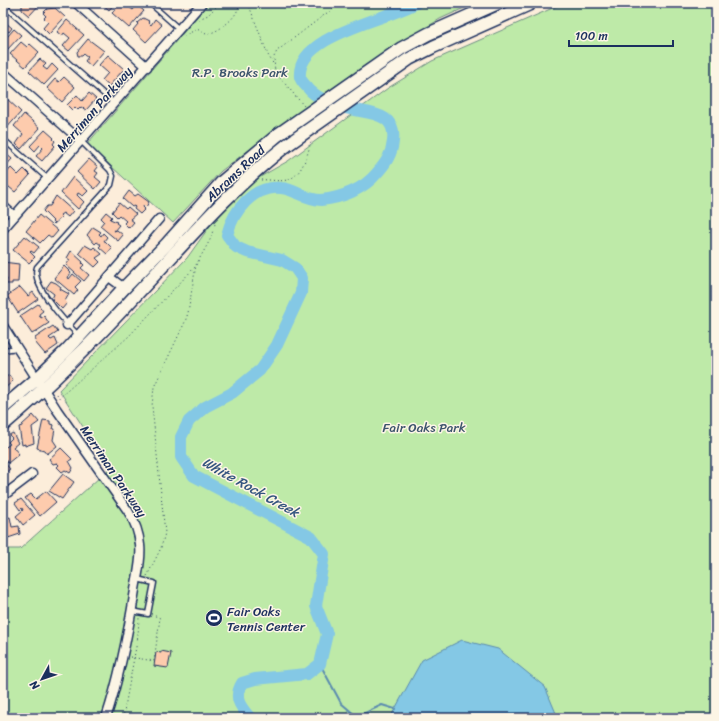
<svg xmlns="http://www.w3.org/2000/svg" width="719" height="721" font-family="Sriracha,sans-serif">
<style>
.green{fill:#beeaa8;stroke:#6c8c83}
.water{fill:#84c8e5;stroke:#5a8baf}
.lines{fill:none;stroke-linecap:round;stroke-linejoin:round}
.stream{stroke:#5a8baf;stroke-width:2}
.river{stroke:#84c8e5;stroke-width:12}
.building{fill:#fdcbad;stroke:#1b2f5e}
.service-casing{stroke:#1b2f5e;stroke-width:7}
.minor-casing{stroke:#1b2f5e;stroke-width:11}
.secondary-casing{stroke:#1b2f5e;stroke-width:15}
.path{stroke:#1b2f5e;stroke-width:1;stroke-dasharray:1 3;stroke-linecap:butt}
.service{stroke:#fcf5e5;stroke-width:4}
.minor{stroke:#fcf5e5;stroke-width:8}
.secondary{stroke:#fcf5e5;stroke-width:12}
.secondary-bridge-casing{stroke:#1b2f5e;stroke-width:15;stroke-linecap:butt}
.secondary-bridge{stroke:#fcf5e5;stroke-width:12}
.labels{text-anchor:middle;stroke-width:3;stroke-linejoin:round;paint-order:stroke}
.park-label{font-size:13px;fill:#3c546d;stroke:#fcf5e5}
.street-label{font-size:13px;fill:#1b2f5e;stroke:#fcf5e5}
.poi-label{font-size:13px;fill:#1b2f5e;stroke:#fcf5e5;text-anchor:start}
.water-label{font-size:14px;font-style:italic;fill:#355580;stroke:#fcf5e5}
</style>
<rect width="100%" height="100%" fill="#fcedda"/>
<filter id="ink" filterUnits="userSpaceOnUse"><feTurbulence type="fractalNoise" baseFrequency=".025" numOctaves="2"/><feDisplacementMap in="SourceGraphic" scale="8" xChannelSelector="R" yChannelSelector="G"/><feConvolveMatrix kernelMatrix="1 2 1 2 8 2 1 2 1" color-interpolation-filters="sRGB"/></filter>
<g filter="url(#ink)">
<g class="green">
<polygon points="209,3 475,3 440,19 367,64 310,104 221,171 173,223 87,144"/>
<polygon points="564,3 709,3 711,7 716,4 716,718 3,718 3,549 20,549 110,468 59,390 187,258 224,206 260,177 288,161 388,88 432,61"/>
</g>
<polygon class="water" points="462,640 498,649 545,687 558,718 390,718 422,660"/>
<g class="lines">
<polyline class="stream" points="320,664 341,703 355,715 365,713 382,705 395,709"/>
<path class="river" d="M 250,718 C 240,706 233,698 242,683 L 255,679 L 307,674 L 320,664 L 327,634 L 316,606 L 324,554 L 311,537 L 194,476 L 181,457 L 181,437 L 189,421 L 205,407 L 232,393 L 260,370 L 277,345 L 301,293 L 302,278 L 295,268 L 282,260 L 247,252 L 236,247 L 227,235 C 233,211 253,185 281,188 C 295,189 306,200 321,200 C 342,198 364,189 377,173 C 386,163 392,154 393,141 C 397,111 367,114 346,108 C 333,104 315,98 307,87 C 304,84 301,81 300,77 C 296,35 387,20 416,3"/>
</g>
<g class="building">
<polygon points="22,3 41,3 29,16 22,10"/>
<polygon points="101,3 115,3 109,10"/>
<polygon points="121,3 124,3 133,10 137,5 144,11 129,28 112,13"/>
<polygon points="55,8 65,17 49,34 43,28 48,22 44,18 46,16 43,13 47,9"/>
<polygon points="143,18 149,21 148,22 151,25 155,19 162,25 146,42 133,30 138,24 137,23"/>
<polygon points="67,20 84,35 69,51 63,46 70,38 64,33 62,36 57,32"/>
<polygon points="5,22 12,28 9,32 6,30 3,33 7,37 14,29 21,35 6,51 3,48 3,23"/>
<polygon points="88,39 104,51 91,66 85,61 88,57 84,54 82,56 78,56 77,52"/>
<polygon points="21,42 27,47 30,44 39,52 25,67 10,54"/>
<polygon points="108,55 124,69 109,86 102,80 108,73 99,65"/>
<polygon points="40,59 46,64 43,67 47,70 52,64 58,70 44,85 29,71"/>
<polygon points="64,77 75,87 62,102 47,88 55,79 59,82"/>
<polygon points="89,93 96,99 86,110 81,107 78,110 75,107 72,110 67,105 77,95 82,101"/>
<polygon points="5,97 21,112 5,130 3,128 3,99"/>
<polygon points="24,114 40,128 21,149 16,144 23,134 14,126"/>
<polygon points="45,130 54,138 53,139 55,141 53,144 55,146 42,161 36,156 43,148 40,145 35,151 30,146"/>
<polygon points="5,153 12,159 3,169 3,155"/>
<polygon points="89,159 98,167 95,171 98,173 95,177 101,182 95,189 77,172"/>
<polygon points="11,168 18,175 24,169 30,175 15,192 3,182 3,177"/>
<polygon points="73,177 88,191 83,196 78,193 77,195 84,202 78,209 61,193"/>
<polygon points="129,191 135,196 138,194 149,202 146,207 144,205 143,207 145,209 140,214 134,209 135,207 134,206 132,207 123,199"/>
<polygon points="56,196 73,211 68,217 63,213 60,215 62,217 54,224 52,222 53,221 43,211 47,206 50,206"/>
<polygon points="119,203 126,209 128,207 136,214 130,219 134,222 129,228 124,223 126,221 119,215 117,217 112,212"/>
<polygon points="106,212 112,217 110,219 117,222 116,223 119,225 114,231 117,230 123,235 118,241 100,226 104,221 101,218"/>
<polygon points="39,215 58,231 52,238 48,235 40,243 26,231"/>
<polygon points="93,227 101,232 99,234 101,236 103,233 107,237 104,241 105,241 112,248 107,254 99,247 101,245 97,242 95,244 87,235"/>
<polygon points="25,236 39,247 34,253 31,251 30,252 35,257 29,263 13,250"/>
<polygon points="85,245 92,249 94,247 102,254 96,258 100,262 95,267 79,253"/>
<polygon points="71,251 83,262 82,263 84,265 81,268 89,275 84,281 66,265 70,260 67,258"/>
<polygon points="3,262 19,264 18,282 12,282 12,284 6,284 7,279 3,276"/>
<polygon points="64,266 71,273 68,277 69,279 73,274 81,281 75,287 78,290 74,295 54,278"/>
<polygon points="51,281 56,283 61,287 60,289 69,294 65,301 67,303 62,309 52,299 54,294 46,288"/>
<polygon points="20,287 28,296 33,292 38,299 18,313 7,296"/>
<polygon points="38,304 43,311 39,314 41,318 44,316 49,323 32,334 20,316"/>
<polygon points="53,326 58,332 49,338 51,340 55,338 58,345 45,354 35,342 36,341 35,338"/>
<polygon points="9,375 13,381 3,390 3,379"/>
<polygon points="33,415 39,422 32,427 34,443 25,446 25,444 22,445 19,427 22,426 22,425"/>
<polygon points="43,420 50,421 50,424 54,425 53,429 55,429 53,440 57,446 47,454 44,450 37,448"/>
<polygon points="13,433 18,443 13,447 19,454 8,463 3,457 3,449 10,444 8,442 12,438 9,435"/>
<polygon points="61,448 72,459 69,461 73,468 70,473 65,470 62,472 57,467 59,465 57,463 53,464 49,459"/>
<polygon points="3,461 10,469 4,474 3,473"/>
<polygon points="63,474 74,482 62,499 49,491"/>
<polygon points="46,491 56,502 40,516 25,498 31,494 36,499"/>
<polygon points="21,499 35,515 23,525 16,516 23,510 22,508 20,510 15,503"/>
<polygon points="10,517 12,527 19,526 20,534 8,538 7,531 3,532 3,519"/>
<polygon points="161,651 171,653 168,668 154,666 156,652 161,653"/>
</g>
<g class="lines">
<defs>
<g id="service">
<polyline points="150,3 179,29"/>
<polyline points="3,5 114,103"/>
<polyline points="3,139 48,179"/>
<path d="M 79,336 C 67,324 30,285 37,267 L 111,185 L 113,176 L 110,170 L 81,141"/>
<polyline points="3,350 18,348"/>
<polyline points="132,611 148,614 154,583 137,579"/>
</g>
<g id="minor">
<polyline points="76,3 147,67"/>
<polyline points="3,72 81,141"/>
<polyline points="3,206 14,216"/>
<polyline points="3,229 202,3"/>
<polyline points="109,277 124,288"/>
<polyline points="67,325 159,219"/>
<path d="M 3,326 L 57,410 L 128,511 C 135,522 139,532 140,545 C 142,560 137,576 135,590 C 128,634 120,676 106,718"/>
<polyline points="3,496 32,474"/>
</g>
<g id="secondary">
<polyline points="3,408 38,378 66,351 124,288 166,245 223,181 279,134"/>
<path d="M 3,425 C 50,385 93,342 135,296 C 184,244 230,189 287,145"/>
</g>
</defs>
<use href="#service" class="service-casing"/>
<use href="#minor" class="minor-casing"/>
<use href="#secondary" class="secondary-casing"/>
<g class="path">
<polyline points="248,3 268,55 274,65"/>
<polyline points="199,19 208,15 220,3"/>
<path d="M 184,36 L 197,29 L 206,34 C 218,33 240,16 239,3"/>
<polyline points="304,106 275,72 274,57 277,51 340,3"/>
<path d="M 261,180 C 269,179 278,182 287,180 C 302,176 308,154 311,141"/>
<polyline points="57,394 59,398 128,337 196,266"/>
<polyline points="147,576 161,548 165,533 152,406 154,387 185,322 188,313 196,265 210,240 215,224"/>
<polyline points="130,657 154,661 160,618 153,615"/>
<polyline points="123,718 138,636 139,618"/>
</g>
<use href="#service" class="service"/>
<use href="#minor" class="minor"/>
<use href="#secondary" class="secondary"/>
<defs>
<g id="secondary-bridge">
<polyline points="279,134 402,48 428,34 498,3"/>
<polyline points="287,145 409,59 433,47 532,3"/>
</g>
</defs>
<use href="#secondary-bridge" class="secondary-bridge-casing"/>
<use href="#secondary-bridge" class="secondary-bridge"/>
</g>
</g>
<defs>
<symbol id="stadium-disc" viewBox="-11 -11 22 22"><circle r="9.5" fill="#1b2f5e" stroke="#fcf5e5"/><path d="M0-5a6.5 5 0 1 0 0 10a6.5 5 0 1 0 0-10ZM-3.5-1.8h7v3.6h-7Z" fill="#fff"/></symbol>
</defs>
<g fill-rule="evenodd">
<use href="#stadium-disc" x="204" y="608" width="20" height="20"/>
</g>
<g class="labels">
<g class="park-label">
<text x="240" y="77">R.P. Brooks Park</text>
<text x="424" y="432">Fair Oaks Park</text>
</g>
<g class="street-label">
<text transform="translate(94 109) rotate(-49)" y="5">Merriman Parkway</text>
<text transform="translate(235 173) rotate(-43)" y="5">Abrams Road</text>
<text transform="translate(114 471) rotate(56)" y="5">Merriman Parkway</text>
</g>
<g class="poi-label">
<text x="227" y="616">Fair Oaks<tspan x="227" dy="15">Tennis Center</tspan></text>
</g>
<g class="water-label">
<text transform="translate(251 487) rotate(29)" y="5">White Rock Creek</text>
</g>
</g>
<rect width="719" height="721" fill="none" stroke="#fcf5e5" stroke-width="16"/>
<rect x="8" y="8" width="703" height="705" fill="none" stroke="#1b2f5e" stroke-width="1.5" filter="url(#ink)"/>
<g transform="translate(42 679) rotate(230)" stroke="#fcf5e5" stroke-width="3" paint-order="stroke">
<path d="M0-3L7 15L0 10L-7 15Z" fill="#1b2f5e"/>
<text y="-6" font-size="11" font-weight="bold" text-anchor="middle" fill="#1b2f5e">N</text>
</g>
<path d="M569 40v6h104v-6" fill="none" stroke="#1b2f5e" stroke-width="2"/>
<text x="575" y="40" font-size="12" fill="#1b2f5e" stroke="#fcf5e5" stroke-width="3" paint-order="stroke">100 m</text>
</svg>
